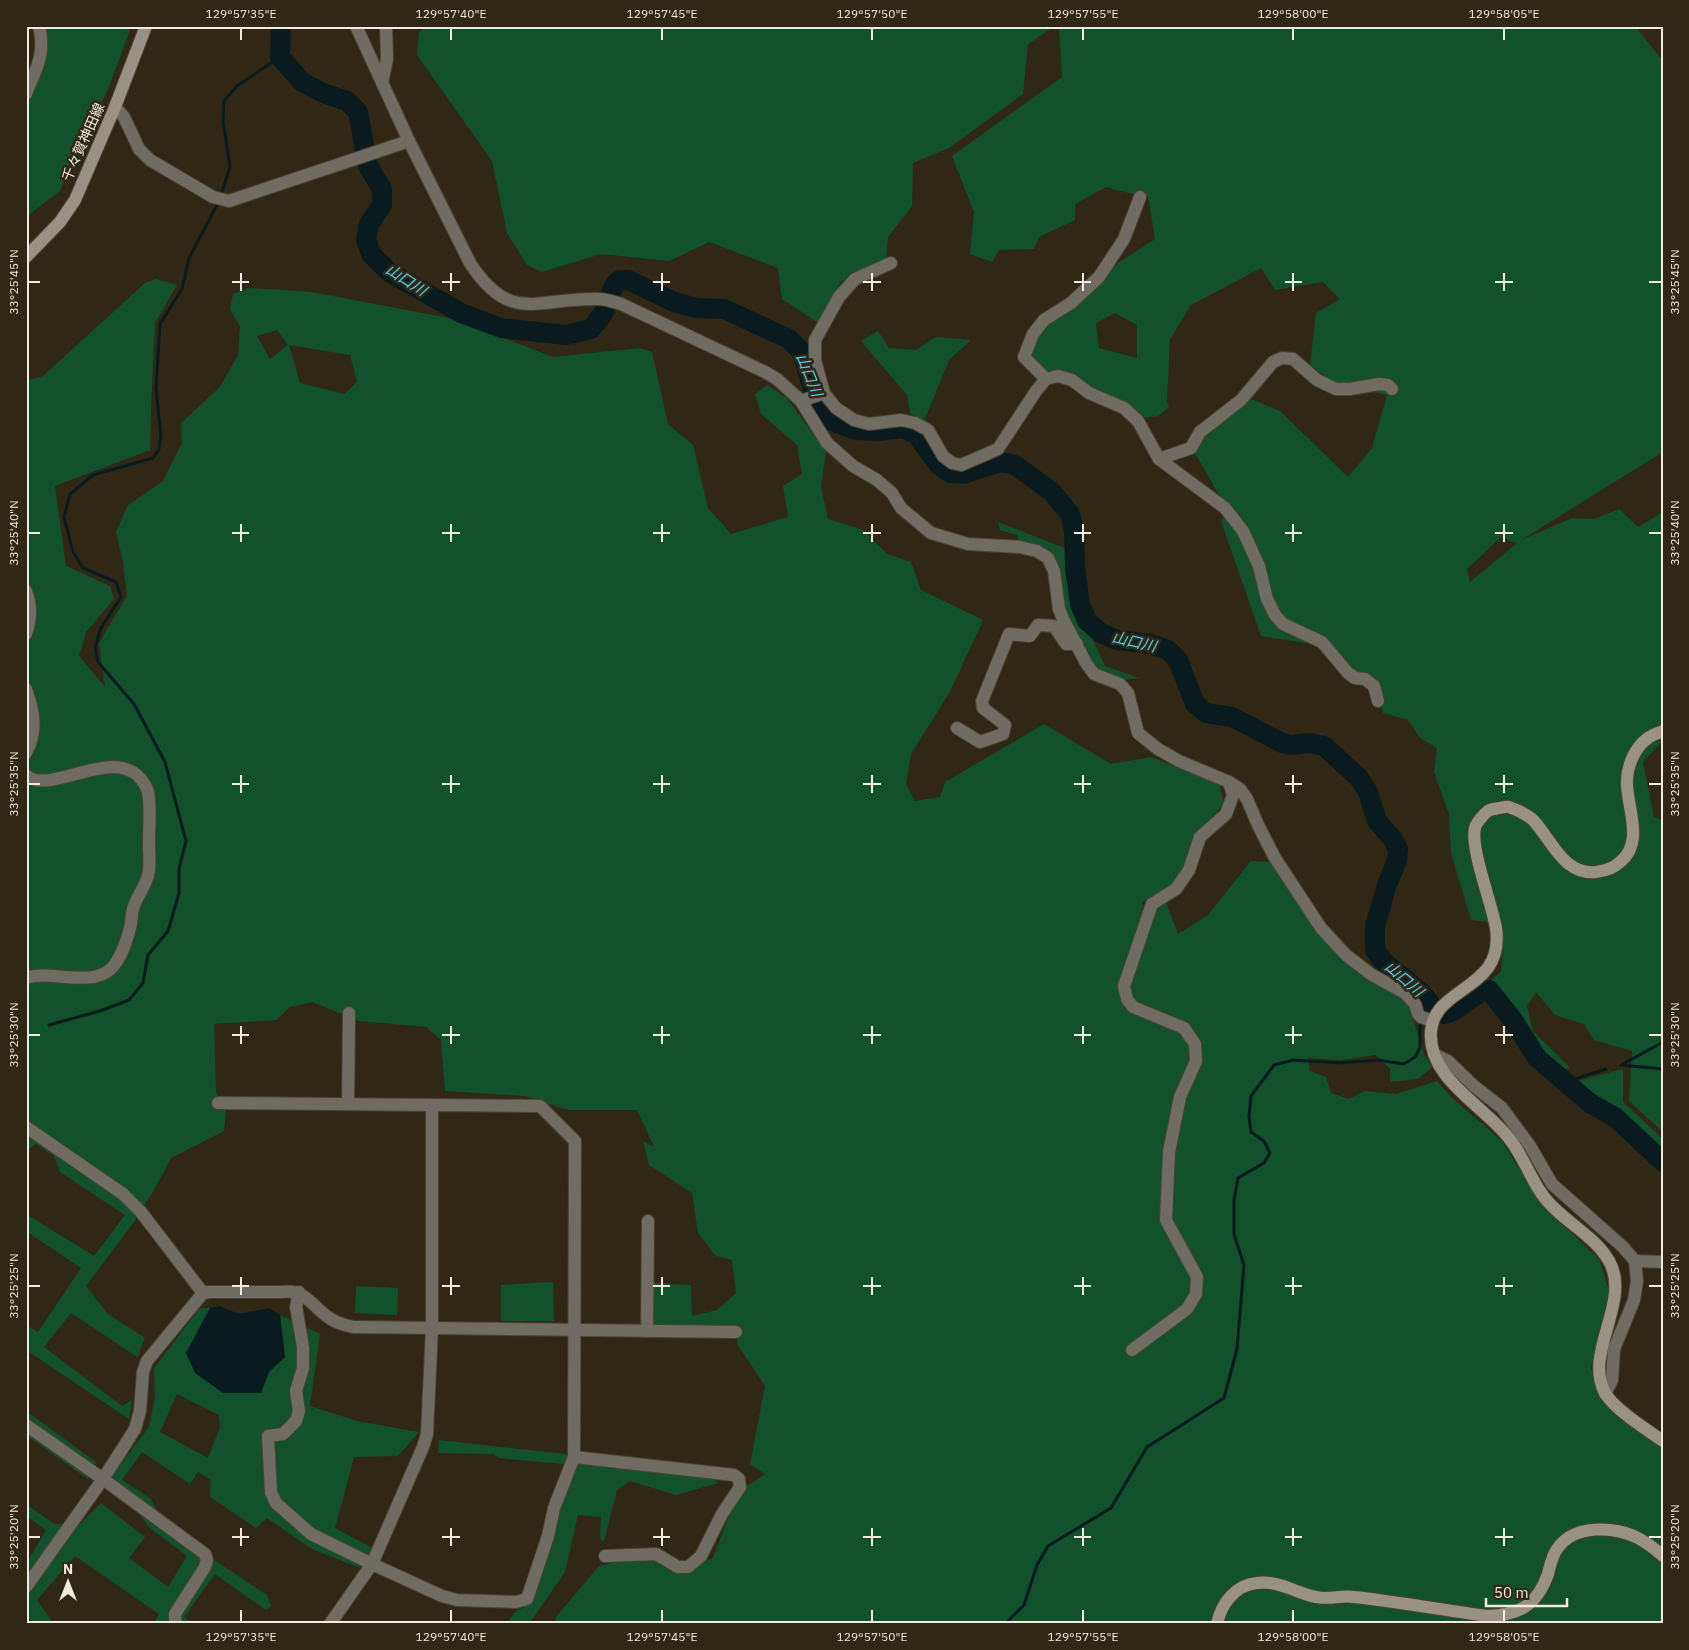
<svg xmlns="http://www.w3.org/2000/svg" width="1689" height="1650" font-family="'IBM Plex Sans','Noto Sans JP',sans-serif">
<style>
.green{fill:#11522c;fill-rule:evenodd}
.water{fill:#0a1b20}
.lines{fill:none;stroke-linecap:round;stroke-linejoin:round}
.stream{stroke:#0a1b20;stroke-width:3}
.river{stroke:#0a1b20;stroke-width:20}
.street-casing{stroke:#4b4331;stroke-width:14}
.secondary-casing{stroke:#4b4331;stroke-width:14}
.street{stroke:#706c63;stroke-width:12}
.secondary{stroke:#999284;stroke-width:12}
.ticks{fill:none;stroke:#f0ebdf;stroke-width:2}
.labels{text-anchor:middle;stroke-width:5;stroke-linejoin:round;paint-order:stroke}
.street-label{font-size:14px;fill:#f0ebdf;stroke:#302815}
.water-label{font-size:15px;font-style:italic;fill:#4dd2f6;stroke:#302815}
.neatline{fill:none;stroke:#f0ebdf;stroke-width:2}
.ticks-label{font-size:12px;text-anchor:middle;fill:#f0ebdf}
</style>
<rect width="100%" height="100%" fill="#302815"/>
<g class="green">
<polygon points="42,26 130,26 129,33 108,89 60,191 26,217 26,106 47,48"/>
<polygon points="427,26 1055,26 1028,44 1023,94 949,148 913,163 912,206 888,237 886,260 841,282 817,322 782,299 778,268 709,242 669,261 601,254 542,272 527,265 507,233 492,161 417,55 419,32"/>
<path d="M 1059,26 L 1635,26 L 1663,61 L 1663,452 L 1521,540 L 1572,518 L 1594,519 L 1619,509 L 1638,527 L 1663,512 L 1663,740 L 1643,762 L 1654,817 L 1663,820 L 1663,1132 L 1629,1101 L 1632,1051 L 1594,1040 L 1584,1024 L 1555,1015 L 1536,992 L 1527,1006 L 1533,1031 L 1570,1068 L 1558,1071 L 1541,1056 L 1518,1015 L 1489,983 L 1501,971 L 1503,947 L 1487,922 L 1471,920 L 1451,853 L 1449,814 L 1434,772 L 1437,748 L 1420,738 L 1408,720 L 1383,713 L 1376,678 L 1354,674 L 1284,619 L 1274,600 L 1252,535 L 1219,495 L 1195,453 L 1205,433 L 1251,399 L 1280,411 L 1348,477 L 1372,448 L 1387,395 L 1335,384 L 1310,365 L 1316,313 L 1340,299 L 1323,282 L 1275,290 L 1261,268 L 1191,305 L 1170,339 L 1167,401 L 1169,407 L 1158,416 L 1141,418 L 1049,373 L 1028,356 L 1040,330 L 1075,305 L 1118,263 L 1155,239 L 1148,196 L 1136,195 L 1106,187 L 1075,204 L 1075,220 L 1039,237 L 1034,249 L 999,250 L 992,262 L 970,254 L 974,212 L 952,156 L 1062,77 ZM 1115,313 L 1137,325 L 1137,358 L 1099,348 L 1096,323 ZM 1501,537 L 1517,543 L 1470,582 L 1467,569 Z"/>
<path d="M 156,279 L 177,285 L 155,323 L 151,408 L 150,450 L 55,486 L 66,566 L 110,586 L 114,599 L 86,632 L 79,656 L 105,687 L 99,643 L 127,596 L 123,562 L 116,532 L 128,505 L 163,481 L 182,443 L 181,423 L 220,387 L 238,355 L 240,326 L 230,309 L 233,294 L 249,288 L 312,292 L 454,319 L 553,357 L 640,348 L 652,352 L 668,424 L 693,445 L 708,508 L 731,534 L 788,517 L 783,486 L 802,474 L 797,445 L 761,414 L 755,394 L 767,385 L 787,398 L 826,452 L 821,486 L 828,519 L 863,530 L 887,554 L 911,562 L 921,590 L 983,620 L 951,690 L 911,754 L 906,784 L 915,801 L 940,797 L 945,782 L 1044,724 L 1111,764 L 1151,757 L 1219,784 L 1224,804 L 1196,834 L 1178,881 L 1142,902 L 1145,913 L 1166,902 L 1178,934 L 1208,915 L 1251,861 L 1269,862 L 1340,959 L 1407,1001 L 1425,1056 L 1432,1067 L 1418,1079 L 1390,1082 L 1390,1069 L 1376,1055 L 1342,1060 L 1308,1058 L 1310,1071 L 1326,1077 L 1331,1093 L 1349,1099 L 1365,1091 L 1396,1094 L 1437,1081 L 1450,1096 L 1502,1141 L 1542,1205 L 1599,1259 L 1609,1291 L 1591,1368 L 1602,1402 L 1663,1450 L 1663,1624 L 555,1624 L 556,1617 L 599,1566 L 649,1554 L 684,1570 L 713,1558 L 738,1492 L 765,1474 L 750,1464 L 765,1386 L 737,1344 L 739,1327 L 654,1326 L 653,1283 L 691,1285 L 692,1316 L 717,1310 L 736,1293 L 732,1260 L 716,1256 L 698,1233 L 692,1193 L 649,1165 L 643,1141 L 654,1147 L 637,1110 L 568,1110 L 525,1096 L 445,1091 L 441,1040 L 426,1027 L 359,1021 L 312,1002 L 290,1007 L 276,1020 L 214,1024 L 216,1092 L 226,1111 L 224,1131 L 171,1158 L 154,1190 L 134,1222 L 86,1286 L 108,1314 L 145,1338 L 137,1357 L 71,1313 L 44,1347 L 122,1406 L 132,1400 L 129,1419 L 26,1350 L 26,1325 L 38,1332 L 81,1268 L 26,1231 L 26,1214 L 94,1256 L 125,1215 L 60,1172 L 54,1156 L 36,1144 L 26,1151 L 26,381 L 43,376 L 145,283 ZM 277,330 L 288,345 L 270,359 L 257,336 ZM 289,345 L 350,355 L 357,382 L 344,394 L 300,383 Z"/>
<polygon points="878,331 889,348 916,350 936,337 971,340 949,360 924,421 910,413 907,395 861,341"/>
<polygon points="1225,515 1250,556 1263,600 1313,644 1261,636 1221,521"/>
<polygon points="998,522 1067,549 1076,609 1084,626 1097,635 1092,639 1105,666 1139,678 1122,680 1096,670 1066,614 1058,563 1045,550 1019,542 1017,535 1000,530"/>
<polygon points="1623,1069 1623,1102 1663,1139 1663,1153 1625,1116 1574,1082"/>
<polygon points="553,1282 554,1321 501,1321 501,1285"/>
<polygon points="356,1286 398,1288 397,1315 355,1313"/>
<path d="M 200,1308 L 210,1308 L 186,1354 L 261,1393 L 269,1372 L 285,1357 L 280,1315 L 320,1334 L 310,1406 L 357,1421 L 419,1432 L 398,1456 L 354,1457 L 335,1528 L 372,1548 L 360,1568 L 310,1548 L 267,1518 L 256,1528 L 210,1497 L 211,1480 L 198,1472 L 190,1484 L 142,1452 L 122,1480 L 151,1499 L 165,1527 L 267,1595 L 271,1606 L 266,1610 L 215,1574 L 184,1617 L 193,1624 L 153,1624 L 159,1614 L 75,1556 L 37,1600 L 54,1624 L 37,1624 L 26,1617 L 26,1564 L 46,1530 L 26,1516 L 26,1504 L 54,1524 L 81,1523 L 101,1503 L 145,1537 L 129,1558 L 168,1587 L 187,1556 L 151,1529 L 110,1478 L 149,1427 L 155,1397 L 154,1368 ZM 177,1394 L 219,1415 L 220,1427 L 208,1458 L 160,1432 Z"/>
<polygon points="26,1411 96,1462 88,1479 26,1435"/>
<polygon points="439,1440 565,1454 576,1461 711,1476 718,1483 676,1495 630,1481 617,1490 604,1541 600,1539 601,1517 578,1515 565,1572 529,1624 506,1624 516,1611 532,1603 571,1474 564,1464 498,1458 494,1454 438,1453"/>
</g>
<polygon class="water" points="219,1306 239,1314 269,1308 280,1315 285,1357 269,1372 261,1393 223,1393 195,1373 186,1353 210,1308"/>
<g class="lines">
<g class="stream">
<polyline points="221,195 230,167 223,121 224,101 237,86 280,57"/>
<polyline points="1425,1015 1427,1002"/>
<polyline points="49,1025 100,1011 129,1000 143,983 148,955 168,931 179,893 179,869 186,841 165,762 134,704 98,662 95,647 101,628 121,597 116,582 83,568 73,552 64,517 70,494 93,475 153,458 159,449 161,437 156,388 160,324 182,289 189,258 219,201"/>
<polyline points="1663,1042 1621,1065 1663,1069"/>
<polyline points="1562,1079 1575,1079 1606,1069"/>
<polyline points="1005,1624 1024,1605 1037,1565 1048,1546 1111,1508 1147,1447 1224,1398 1237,1349 1244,1265 1234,1234 1234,1200 1238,1178 1264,1163 1270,1153 1264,1141 1251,1132 1249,1117 1251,1096 1274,1065 1293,1060 1340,1063 1378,1060 1404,1064 1415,1057 1420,1048 1420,1026 1423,1021"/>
</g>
<g class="river">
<polyline points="281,26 280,57 302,82 323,93 347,101 358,112 368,166 382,189 382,205 369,224 366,239 371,254 389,272 461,313 501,328 566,335 591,329 603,314 614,285 619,280 628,280 674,302 696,308 724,309 789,339 802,352 814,393 832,421 855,430 879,431 903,428 917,435 939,465 950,473 963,474 1000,462 1015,465 1052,492 1070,514 1074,531 1075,568 1080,604 1087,621 1101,633 1117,640 1151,644 1168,650 1178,660 1195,704 1206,713 1232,717 1282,743 1291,745 1310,743 1324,746 1359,778 1368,792 1377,821 1392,838 1398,849 1397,860 1387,885 1375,926 1375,950 1383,961 1422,993 1432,1006"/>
<path d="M 1443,1014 C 1462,1012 1473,991 1489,990 L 1513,1020 L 1537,1058 L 1590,1103 L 1616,1118 L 1663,1162"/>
</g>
<defs>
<g id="street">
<path d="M 356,26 L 409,141 L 470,263 C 511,326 538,297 598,299 C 606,299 614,302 621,304 L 765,372 L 777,379 L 801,401 L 827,443 L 853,466 L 877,480 L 892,493 L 901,508 L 931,533 L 968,544 L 1020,547 L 1037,551 L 1048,558 L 1054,571 L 1059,609 L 1063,619 L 1086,663 L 1094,674 L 1120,684 L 1128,693 L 1138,733 L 1158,749 L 1179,761 L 1229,782 L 1240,789 L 1247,799 L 1258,825 L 1275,858 L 1321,928 L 1346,955 L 1372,975 L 1405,993 L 1415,1004 L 1418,1014 L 1421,1017 L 1433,1021"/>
<polyline points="382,83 387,59 386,26"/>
<path d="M 26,94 C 36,69 46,54 39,26"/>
<polyline points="115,107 124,117 139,149 150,160 213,197 229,201 409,141"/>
<polyline points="891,263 855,279 839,297 815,340 815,360 824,393 836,408 854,420 869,424 901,420 915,423 928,430 943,456 952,463 961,465 998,449 1036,391 1046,379 1058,376 1072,380 1089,393 1124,408 1138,421 1159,459 1225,508 1243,531 1259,566 1267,599 1275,615 1283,624 1322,642 1348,673 1355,678 1365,679 1374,686 1378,701"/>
<polyline points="1046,379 1024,357 1033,334 1044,320 1071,303 1099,277 1124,239 1140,197"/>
<polyline points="801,401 824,393"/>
<polyline points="1159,459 1191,448 1200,432 1241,400 1273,362 1282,358 1293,359 1317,380 1336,389 1350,389 1379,384 1388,385 1392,389"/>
<path d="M 26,591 C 32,606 31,620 26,634"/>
<path d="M 26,689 C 34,711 38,731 26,753"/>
<polyline points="957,728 980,742 1003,734 1005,725 983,708 982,701 1009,634 1030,636 1038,625 1054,626 1066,644 1077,644"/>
<path d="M 26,775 C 49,797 112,745 141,779 C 144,783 147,787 148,792 C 151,808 149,825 149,841 C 149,851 150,862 149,871 C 147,885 138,894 134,906 C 131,913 132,921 130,928 C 126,943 119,966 105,973 C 83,985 49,970 26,978"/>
<polyline points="1434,1054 1448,1061 1474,1086 1502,1108 1530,1146 1552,1184 1623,1247 1635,1261 1637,1281 1634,1300 1614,1349 1612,1380 1605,1394"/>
<polyline points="218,1103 432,1105"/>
<polyline points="348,1104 349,1013"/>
<polyline points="26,1127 123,1194 141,1212 203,1293"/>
<polyline points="1635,1261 1663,1262"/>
<polyline points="299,1292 296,1307 303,1347 303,1368 296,1391 299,1411 296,1421 283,1434 268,1436 271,1492 276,1503 311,1534 372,1564 442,1596 457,1600 516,1602 527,1599 548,1536 554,1508 574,1457 575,1141 540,1106 432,1105 432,1328 427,1434 423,1447 372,1564 330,1624"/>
<polyline points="647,1331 648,1221"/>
<polyline points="1132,1350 1187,1309 1196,1294 1197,1277 1166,1220 1169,1152 1180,1097 1196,1061 1195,1044 1184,1028 1133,1007 1127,999 1124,986 1152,904 1176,889 1189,870 1200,837 1226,814 1233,795 1229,782"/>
<polyline points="26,1425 103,1479 205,1554 207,1560 205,1567 175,1614 175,1620 177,1624"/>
<polyline points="574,1457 734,1475 739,1479 740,1487 722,1514 701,1556 688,1567 678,1567 656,1554 605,1556"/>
<path d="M 26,1587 L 103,1479 L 135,1429 L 140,1411 L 143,1372 L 147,1361 L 203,1293 L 209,1292 L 281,1292 C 307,1288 312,1308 331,1319 C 338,1324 345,1325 354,1327 L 736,1332"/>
</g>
<g id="secondary">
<polyline points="26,257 60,222 75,200 115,107 146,26"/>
<path d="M 1663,731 C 1658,733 1652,735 1648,738 C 1634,748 1626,768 1627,785 C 1628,810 1644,843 1620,862 C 1614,868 1604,871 1596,872 C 1563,875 1552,840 1533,820 C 1529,816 1524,814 1519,811 C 1518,811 1510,807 1509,807 C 1506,806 1502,808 1499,808 C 1495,809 1491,809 1488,811 C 1484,814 1476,823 1475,828 C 1470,848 1492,904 1496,928 C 1505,991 1435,985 1431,1031 C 1427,1078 1483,1105 1508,1137 C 1525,1157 1532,1186 1551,1205 C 1569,1224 1596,1238 1609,1261 C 1632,1301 1583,1353 1605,1393 C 1614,1409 1647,1430 1663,1441"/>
<path d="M 1217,1624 C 1221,1604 1235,1585 1257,1583 C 1278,1580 1296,1593 1316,1597 C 1328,1600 1342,1595 1354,1597 C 1399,1602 1443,1610 1487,1616 C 1520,1615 1537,1605 1548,1574 C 1550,1566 1552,1556 1557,1549 C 1574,1524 1614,1526 1638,1538 C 1647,1543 1655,1549 1663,1556"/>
</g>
</defs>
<use href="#street" class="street-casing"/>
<use href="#secondary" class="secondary-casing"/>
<use href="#street" class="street"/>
<use href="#secondary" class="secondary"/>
</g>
<path class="ticks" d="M 241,28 L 241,40M 451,28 L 451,40M 662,28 L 662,40M 872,28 L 872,40M 1083,28 L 1083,40M 1293,28 L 1293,40M 1504,28 L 1504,40M 241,273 L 241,291M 451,273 L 451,291M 662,273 L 662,291M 872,273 L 872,291M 1083,273 L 1083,291M 1293,273 L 1293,291M 1504,273 L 1504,291M 28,282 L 40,282M 232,282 L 249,282M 442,282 L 460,282M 653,282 L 670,282M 863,282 L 881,282M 1074,282 L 1091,282M 1285,282 L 1302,282M 1495,282 L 1513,282M 1649,282 L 1662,282M 241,524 L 241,542M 451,524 L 451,542M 662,524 L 662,542M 872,524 L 872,542M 1083,524 L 1083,542M 1293,524 L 1293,542M 1504,524 L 1504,542M 28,533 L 40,533M 232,533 L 249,533M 442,533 L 460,533M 653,533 L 670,533M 863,533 L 881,533M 1074,533 L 1091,533M 1285,533 L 1302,533M 1495,533 L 1513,533M 1649,533 L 1662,533M 241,775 L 241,793M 451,775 L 451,793M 662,775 L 662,793M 872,775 L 872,793M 1083,775 L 1083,793M 1293,775 L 1293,793M 1504,775 L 1504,793M 28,784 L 40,784M 232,784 L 249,784M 442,784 L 460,784M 653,784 L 670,784M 863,784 L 881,784M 1074,784 L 1091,784M 1285,784 L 1302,784M 1495,784 L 1513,784M 1649,784 L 1662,784M 241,1026 L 241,1044M 451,1026 L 451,1044M 662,1026 L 662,1044M 872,1026 L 872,1044M 1083,1026 L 1083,1044M 1293,1026 L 1293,1044M 1504,1026 L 1504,1044M 28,1035 L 40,1035M 232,1035 L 249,1035M 442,1035 L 460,1035M 653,1035 L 670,1035M 863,1035 L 881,1035M 1074,1035 L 1091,1035M 1285,1035 L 1302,1035M 1495,1035 L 1513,1035M 1649,1035 L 1662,1035M 241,1277 L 241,1295M 451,1277 L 451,1295M 662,1277 L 662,1295M 872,1277 L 872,1295M 1083,1277 L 1083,1295M 1293,1277 L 1293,1295M 1504,1277 L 1504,1295M 28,1286 L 40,1286M 232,1286 L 249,1286M 442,1286 L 460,1286M 653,1286 L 670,1286M 863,1286 L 881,1286M 1074,1286 L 1091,1286M 1285,1286 L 1302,1286M 1495,1286 L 1513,1286M 1649,1286 L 1662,1286M 241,1528 L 241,1546M 451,1528 L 451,1546M 662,1528 L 662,1546M 872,1528 L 872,1546M 1083,1528 L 1083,1546M 1293,1528 L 1293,1546M 1504,1528 L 1504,1546M 28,1537 L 40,1537M 232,1537 L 249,1537M 442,1537 L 460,1537M 653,1537 L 670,1537M 863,1537 L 881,1537M 1074,1537 L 1091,1537M 1285,1537 L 1302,1537M 1495,1537 L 1513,1537M 1649,1537 L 1662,1537M 241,1610 L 241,1622M 451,1610 L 451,1622M 662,1610 L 662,1622M 872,1610 L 872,1622M 1083,1610 L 1083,1622M 1293,1610 L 1293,1622M 1504,1610 L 1504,1622"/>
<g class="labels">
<g class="street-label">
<text transform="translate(83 142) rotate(-66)" y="5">千々賀神田線</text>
</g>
<g class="water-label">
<text transform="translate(406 280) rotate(33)" y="5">山口川</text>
<text transform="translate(809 375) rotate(68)" y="5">山口川</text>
<text transform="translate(1134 642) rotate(13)" y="5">山口川</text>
<text transform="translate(1404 979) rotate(41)" y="5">山口川</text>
</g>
</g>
<rect width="1689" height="1650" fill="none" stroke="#302815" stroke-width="55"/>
<g transform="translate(68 1582)" stroke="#302815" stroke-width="4" paint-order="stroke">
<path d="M0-4L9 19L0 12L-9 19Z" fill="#f0ebdf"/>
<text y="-8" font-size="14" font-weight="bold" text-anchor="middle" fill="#f0ebdf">N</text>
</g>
<path d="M1486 1598v8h81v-8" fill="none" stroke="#f0ebdf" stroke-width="2.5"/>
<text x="1494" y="1598" font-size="15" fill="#f0ebdf" stroke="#302815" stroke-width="4" paint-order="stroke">50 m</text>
<rect x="28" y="28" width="1634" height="1594" class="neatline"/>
<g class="ticks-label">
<text x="241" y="18">129°57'35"E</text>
<text x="451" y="18">129°57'40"E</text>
<text x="662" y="18">129°57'45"E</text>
<text x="872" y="18">129°57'50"E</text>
<text x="1083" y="18">129°57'55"E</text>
<text x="1293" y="18">129°58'00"E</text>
<text x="1504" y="18">129°58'05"E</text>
<text transform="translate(14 282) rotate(-90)" y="4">33°25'45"N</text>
<text transform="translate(1675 282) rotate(-90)" y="4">33°25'45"N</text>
<text transform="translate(14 533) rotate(-90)" y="4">33°25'40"N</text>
<text transform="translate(1675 533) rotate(-90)" y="4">33°25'40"N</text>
<text transform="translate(14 784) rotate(-90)" y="4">33°25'35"N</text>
<text transform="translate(1675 784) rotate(-90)" y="4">33°25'35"N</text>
<text transform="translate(14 1035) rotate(-90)" y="4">33°25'30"N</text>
<text transform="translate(1675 1035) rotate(-90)" y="4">33°25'30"N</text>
<text transform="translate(14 1286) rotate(-90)" y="4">33°25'25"N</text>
<text transform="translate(1675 1286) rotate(-90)" y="4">33°25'25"N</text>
<text transform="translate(14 1537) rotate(-90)" y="4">33°25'20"N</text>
<text transform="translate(1675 1537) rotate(-90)" y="4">33°25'20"N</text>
<text x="241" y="1641">129°57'35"E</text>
<text x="451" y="1641">129°57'40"E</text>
<text x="662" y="1641">129°57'45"E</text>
<text x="872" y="1641">129°57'50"E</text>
<text x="1083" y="1641">129°57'55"E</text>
<text x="1293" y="1641">129°58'00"E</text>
<text x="1504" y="1641">129°58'05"E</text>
</g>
</svg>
